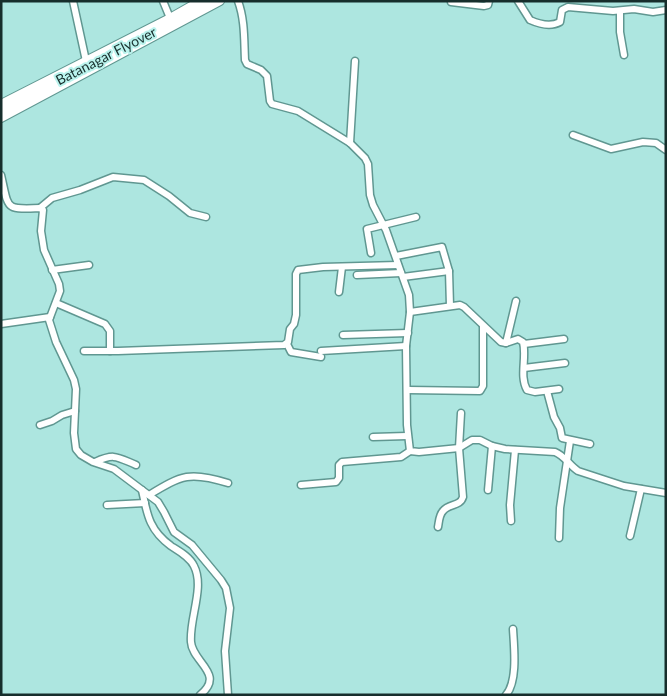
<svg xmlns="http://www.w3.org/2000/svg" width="667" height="696" font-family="Lato,sans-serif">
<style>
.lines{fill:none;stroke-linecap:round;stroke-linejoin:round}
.minor-casing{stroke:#609791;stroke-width:9}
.tertiary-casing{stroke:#609791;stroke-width:10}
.secondary-casing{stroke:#609791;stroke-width:11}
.minor{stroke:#fff;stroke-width:6}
.tertiary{stroke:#fff;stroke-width:8}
.secondary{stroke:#fff;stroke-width:9}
.labels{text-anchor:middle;stroke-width:4;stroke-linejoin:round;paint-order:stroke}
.street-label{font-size:14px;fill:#172e2c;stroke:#baf3ed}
</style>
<rect width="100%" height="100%" fill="#ade6e0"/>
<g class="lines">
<defs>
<g id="minor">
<polyline points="73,1 86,61"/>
<polyline points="163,1 170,18"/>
<path d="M 238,1 C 245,20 244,40 245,60 L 247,64 L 261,70 L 267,76 L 270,101 L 272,104 L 298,111 L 350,143 L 365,158 L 368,164 L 370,195 L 373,205 L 386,230 L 409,295 L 410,312 L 406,346 L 407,425 L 410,451 L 419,452 L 459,448 L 472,440 L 480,440 L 492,446 L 505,449 L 555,452 C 565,456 569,465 578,471 L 624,486 L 666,493"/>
<path d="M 518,1 L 530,20 C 539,24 551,27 560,22 L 562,10 L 568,7 L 613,11 L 634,9 L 653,12 L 666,10"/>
<polyline points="451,2 484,6 488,5 489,1"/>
<polyline points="620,11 620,32 624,55"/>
<polyline points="573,135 611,149 643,142 656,143 666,150"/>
<polyline points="350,143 355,61"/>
<path d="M 1,175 C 9,209 4,210 40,208 L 43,210 L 41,231 L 44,250 L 59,284 L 60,291 L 49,320 L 56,342 L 74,380 L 76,389 L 74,433 L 76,449 L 81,455 L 93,462 L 114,469 L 158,502 L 164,512 L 174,532 L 192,545 L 221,580 L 226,588 L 230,608 L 225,651 L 228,695"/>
<polyline points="40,208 52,198 80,190 113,177 144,180 169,196 190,213 206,217"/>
<polyline points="371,253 367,229 416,217"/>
<polyline points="396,256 442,247 449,271 450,306"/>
<polyline points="52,270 89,265"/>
<polyline points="357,275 401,273"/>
<polyline points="403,277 449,271"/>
<polyline points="339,292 342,267"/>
<polyline points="56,303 105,324 110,331 110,351"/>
<path d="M 410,312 L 460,305 L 464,307 L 501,342 L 506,343 L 518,339 L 523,342 C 527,357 519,376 527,390 L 535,392 L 559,389"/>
<polyline points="1,324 50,317"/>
<polyline points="343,335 408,333"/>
<polyline points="506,343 516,301"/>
<polyline points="287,344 291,352 321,357"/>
<polyline points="524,344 564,339"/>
<polyline points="84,351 118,351 284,345 288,342 290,329 294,324 296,315 296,274 298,270 323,267 398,265"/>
<polyline points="321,351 406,346"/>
<polyline points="524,368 565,363"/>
<polyline points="408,390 480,391 483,386 483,326"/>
<polyline points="547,391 554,417 560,428 562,438 590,444"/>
<polyline points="40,425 52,421 62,415 75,411"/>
<polyline points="373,437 407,436"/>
<path d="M 95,462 C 115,453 117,457 136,465"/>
<polyline points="301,485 336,482 339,478 339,465 342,462 401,457 410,451"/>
<path d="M 142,490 C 147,514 149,530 171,546 C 179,551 190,557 194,566 C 205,587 189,619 191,642 C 192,662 226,674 200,695"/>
<polyline points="488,490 492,446"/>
<path d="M 149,495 C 182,475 190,471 228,483"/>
<polyline points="107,505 145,503"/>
<polyline points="511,521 510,505 515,450"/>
<path d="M 438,527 C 439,522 439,515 443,511 C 449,503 460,507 463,497 L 459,448 L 461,413"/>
<polyline points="630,536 641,489"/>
<polyline points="559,538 560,508 570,441"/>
<path d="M 506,695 C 518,681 514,647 513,629"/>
</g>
<g id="tertiary">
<polyline points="1,104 170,18 200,1"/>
<polyline points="1,118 220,1"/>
</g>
<polyline id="secondary" points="1,110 171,23 209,1"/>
</defs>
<use href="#minor" class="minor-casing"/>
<use href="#tertiary" class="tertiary-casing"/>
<use href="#secondary" class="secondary-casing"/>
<use href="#minor" class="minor"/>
<use href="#tertiary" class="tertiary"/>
<use href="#secondary" class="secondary"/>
</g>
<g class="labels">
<g class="street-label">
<text transform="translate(106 56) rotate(-27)" y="5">Batanagar Flyover</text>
</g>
</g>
<rect width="667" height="696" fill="none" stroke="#172e2c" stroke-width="5"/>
</svg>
